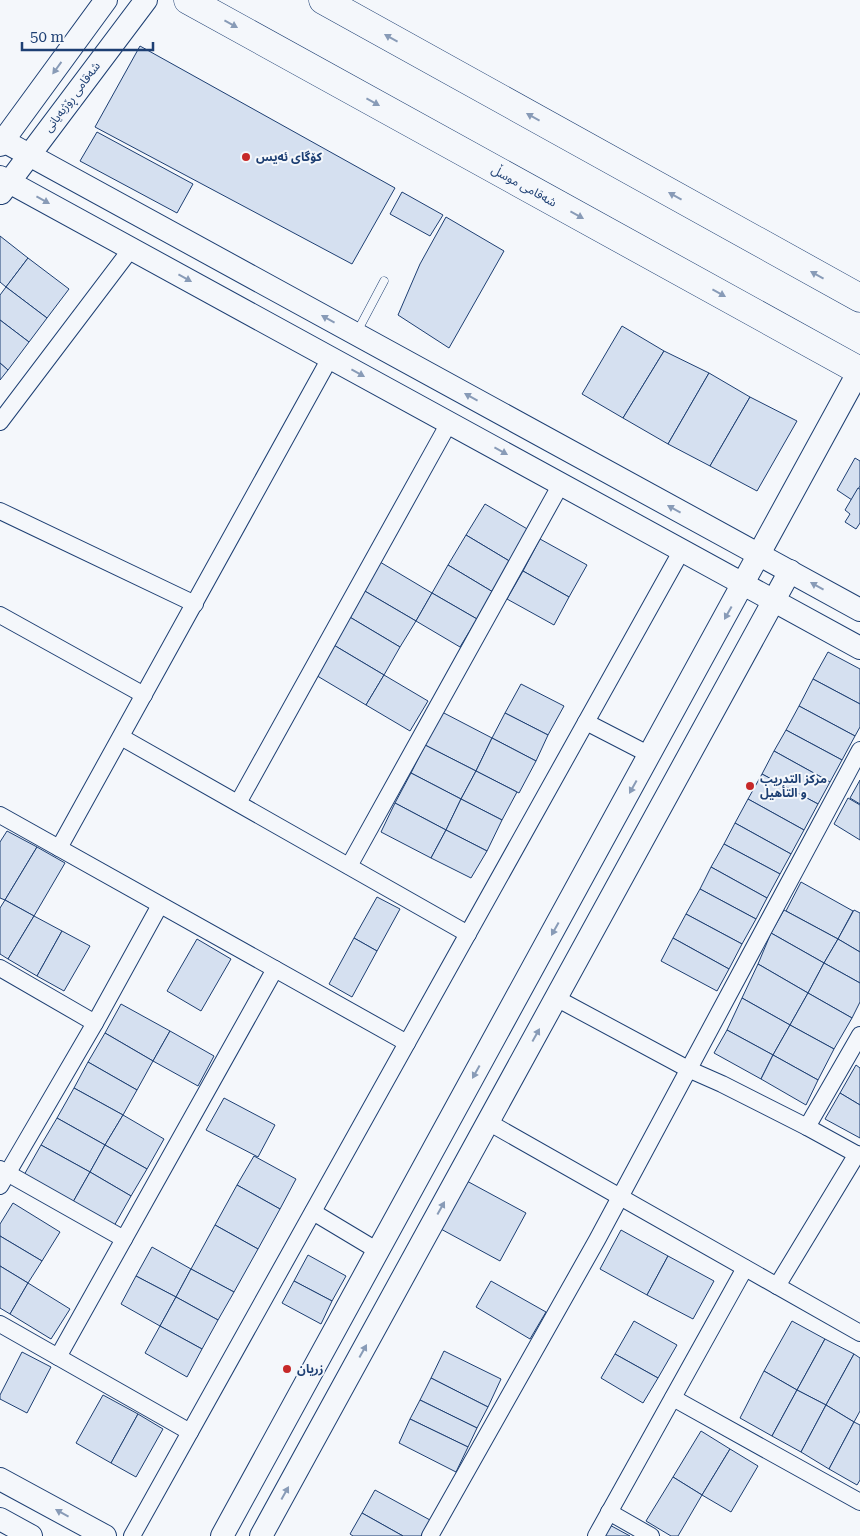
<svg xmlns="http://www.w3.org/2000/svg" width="860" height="1536" font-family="'Roboto Serif','Noto Sans Arabic',serif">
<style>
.building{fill:#d5e0f0;stroke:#1d3f73}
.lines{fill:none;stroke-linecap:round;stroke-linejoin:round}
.lane-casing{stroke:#1d3f73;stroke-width:9}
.street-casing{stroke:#1d3f73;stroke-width:18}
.secondary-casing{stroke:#1d3f73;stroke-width:24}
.highway-casing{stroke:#1d3f73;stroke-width:29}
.lane{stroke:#f4f7fb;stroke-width:8}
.street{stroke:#f4f7fb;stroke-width:16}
.secondary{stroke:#f4f7fb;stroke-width:22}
.highway{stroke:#f4f7fb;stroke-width:28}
.oneway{fill:#889bb7}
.poi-dot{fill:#c62828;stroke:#f4f7fb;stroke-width:2}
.labels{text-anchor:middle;stroke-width:4;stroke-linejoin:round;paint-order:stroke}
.street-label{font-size:12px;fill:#1d3f73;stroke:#f4f7fb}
.poi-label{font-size:12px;font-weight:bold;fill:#1d3f73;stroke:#f4f7fb;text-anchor:start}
</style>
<rect width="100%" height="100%" fill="#f4f7fb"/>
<g class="building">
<polygon points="140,46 395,188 352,264 95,127"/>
<polygon points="97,132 193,184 177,213 80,161"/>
<polygon points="402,192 443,215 430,236 390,214"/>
<polygon points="446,217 504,251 449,348 398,315 420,264"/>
<polygon points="0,236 28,258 6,287 0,282"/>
<polygon points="28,258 69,289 47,318 6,287"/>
<polygon points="6,287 47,318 29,342 0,320 0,295"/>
<polygon points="0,320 29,342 8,370 0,363"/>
<polygon points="622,326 664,351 623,418 582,394"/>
<polygon points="664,351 709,373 668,444 623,418"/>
<polygon points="0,363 8,370 0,380"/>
<polygon points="709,373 750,397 710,466 668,444"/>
<polygon points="750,397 797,421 757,491 710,466"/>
<polygon points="855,458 860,461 860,486 852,500 837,490"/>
<polygon points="858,488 860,489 860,523 856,529 845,522 850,514 845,510"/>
<polygon points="485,504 529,530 511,562 466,535"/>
<polygon points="466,535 511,562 493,592 448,565"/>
<polygon points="540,539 587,565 569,597 523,571"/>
<polygon points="380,562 432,593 416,621 363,590"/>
<polygon points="448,565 493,592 477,619 432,593"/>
<polygon points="523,571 569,597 554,625 507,599"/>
<polygon points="363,590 416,621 400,647 348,616"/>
<polygon points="432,593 477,619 460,647 416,621"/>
<polygon points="348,616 400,647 384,675 332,644"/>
<polygon points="332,644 384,675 366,705 314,674"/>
<polygon points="828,652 860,669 860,704 813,679"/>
<polygon points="384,675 428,701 410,731 366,705"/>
<polygon points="813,679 860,704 860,727 855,736 799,706"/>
<polygon points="521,684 564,706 548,735 505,713"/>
<polygon points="799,706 855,736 842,760 786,730"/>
<polygon points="442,712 492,738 476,771 425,745"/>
<polygon points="505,713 548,735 536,761 492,738"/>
<polygon points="786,730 842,760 830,782 774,751"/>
<polygon points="492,738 536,761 519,793 476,771"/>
<polygon points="425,745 476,771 461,799 411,773"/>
<polygon points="774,751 830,782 818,804 762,774"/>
<polygon points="476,771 517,792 502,820 461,799"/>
<polygon points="411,773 461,799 446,830 395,803"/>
<polygon points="762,774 818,804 804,830 748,799"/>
<polygon points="860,780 860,804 850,798"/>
<polygon points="848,798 860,805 860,840 834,824"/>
<polygon points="461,799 502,820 487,851 446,830"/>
<polygon points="748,799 804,830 791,854 735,823"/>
<polygon points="395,803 446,830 431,858 381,832"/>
<polygon points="735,823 791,854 780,874 724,844"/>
<polygon points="446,830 487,851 471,878 431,858"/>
<polygon points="7,831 37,847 5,900 0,898 0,842"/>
<polygon points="724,844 780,874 767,898 711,867"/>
<polygon points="37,847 65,863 34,916 5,900"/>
<polygon points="711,867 767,898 756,919 700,889"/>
<polygon points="801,882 853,911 838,939 786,911"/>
<polygon points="700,889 756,919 742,944 686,914"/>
<polygon points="377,897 400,909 377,951 354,938"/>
<polygon points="5,900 34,916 8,959 0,954 0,908"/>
<polygon points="784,910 838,939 824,963 771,933"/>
<polygon points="854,910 860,913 860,952 838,939"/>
<polygon points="686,914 742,944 729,969 673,938"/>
<polygon points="34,916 62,931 37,976 8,959"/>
<polygon points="62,931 90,946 64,991 37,976"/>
<polygon points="771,933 824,963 808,993 758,964"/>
<polygon points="354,938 377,951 352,997 329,984"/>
<polygon points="673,938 729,969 717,991 661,961"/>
<polygon points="197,939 231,959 201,1011 167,991"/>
<polygon points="838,939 860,952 860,983 824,963"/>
<polygon points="824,963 860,983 860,1002 852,1018 808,993"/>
<polygon points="758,964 808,993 790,1025 742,998"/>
<polygon points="808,993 852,1018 834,1049 790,1025"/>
<polygon points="742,998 790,1025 773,1055 727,1030"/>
<polygon points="121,1004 170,1031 153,1061 105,1033"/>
<polygon points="790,1025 834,1049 818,1080 773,1055"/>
<polygon points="727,1030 773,1055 761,1079 714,1053"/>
<polygon points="170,1031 214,1056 198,1086 153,1061"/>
<polygon points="105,1033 153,1061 137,1090 88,1062"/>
<polygon points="773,1055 818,1080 806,1105 761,1079"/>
<polygon points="88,1062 137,1090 123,1115 74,1088"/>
<polygon points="856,1065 860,1068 860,1105 840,1093"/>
<polygon points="74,1088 123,1115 105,1145 57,1118"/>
<polygon points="840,1093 860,1105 860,1138 825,1119"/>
<polygon points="224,1098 275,1125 258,1157 206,1130"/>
<polygon points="123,1115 164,1139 147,1169 105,1145"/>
<polygon points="57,1118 105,1145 90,1172 41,1145"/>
<polygon points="41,1145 90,1172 73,1202 24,1175"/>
<polygon points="105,1145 147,1169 131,1196 90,1172"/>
<polygon points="254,1156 296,1179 280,1209 237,1185"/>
<polygon points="90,1172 131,1196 114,1226 73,1202"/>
<polygon points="465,1180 526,1213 500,1261 439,1228"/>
<polygon points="237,1185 280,1209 258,1249 215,1225"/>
<polygon points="13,1203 60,1232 42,1261 0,1236 0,1224"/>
<polygon points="215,1225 258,1249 234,1292 191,1269"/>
<polygon points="621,1230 668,1256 647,1295 600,1269"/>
<polygon points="0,1236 42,1261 28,1283 0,1266"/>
<polygon points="152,1247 191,1269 176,1297 136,1276"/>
<polygon points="308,1255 346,1276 332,1301 294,1281"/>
<polygon points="668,1256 714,1281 693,1319 647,1295"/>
<polygon points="0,1266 28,1283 10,1314 0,1308"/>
<polygon points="191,1269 234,1292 218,1320 176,1297"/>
<polygon points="136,1276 176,1297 160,1326 121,1304"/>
<polygon points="294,1281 332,1301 321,1324 282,1303"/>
<polygon points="491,1281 546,1312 530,1339 476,1307"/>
<polygon points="28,1283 70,1309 51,1339 10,1314"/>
<polygon points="176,1297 218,1320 202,1349 160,1326"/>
<polygon points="634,1321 677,1345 658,1378 615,1354"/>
<polygon points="792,1321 825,1339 797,1390 764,1371"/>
<polygon points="160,1326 202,1349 187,1377 145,1353"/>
<polygon points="825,1339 854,1354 826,1405 797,1390"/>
<polygon points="444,1351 501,1379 488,1407 431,1378"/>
<polygon points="22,1352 51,1367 27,1413 0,1399 0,1395"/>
<polygon points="615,1354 658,1378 643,1403 601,1378"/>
<polygon points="854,1354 860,1358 860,1411 854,1422 826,1405"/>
<polygon points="764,1371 797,1390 772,1436 740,1418"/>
<polygon points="431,1378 488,1407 477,1428 420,1400"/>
<polygon points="797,1390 826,1405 801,1452 772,1436"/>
<polygon points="103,1395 138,1414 111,1463 76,1443"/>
<polygon points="420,1400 477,1428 468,1447 410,1419"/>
<polygon points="826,1405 854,1422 829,1469 801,1452"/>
<polygon points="138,1414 163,1429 136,1477 111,1463"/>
<polygon points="410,1419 468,1447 456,1472 399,1443"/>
<polygon points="854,1422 860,1425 860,1480 857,1485 829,1469"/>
<polygon points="701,1431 730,1449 702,1495 673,1477"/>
<polygon points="730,1449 758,1466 731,1512 702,1495"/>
<polygon points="673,1477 702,1495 678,1536 671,1536 646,1521"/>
<polygon points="375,1490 430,1520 421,1536 403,1536 362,1513"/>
<polygon points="362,1513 403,1536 353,1536 350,1534"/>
<polygon points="606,1523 630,1536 599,1536"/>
</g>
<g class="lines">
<defs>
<polyline id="lane" points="357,332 384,281"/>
<g id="street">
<polyline points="0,422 131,249"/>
<polyline points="0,511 195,604"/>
<polyline points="0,615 144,695"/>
<polyline points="586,722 650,755"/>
<polyline points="121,737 468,934"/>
<polyline points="238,803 449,423"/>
<polyline points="0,815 407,1043"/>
<polyline points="59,848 330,358"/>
<polyline points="349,866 561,484"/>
<polyline points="0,968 95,1023"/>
<polyline points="556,998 688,1069 722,1084 807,1127 860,1156"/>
<polyline points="488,1122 860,1333"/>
<polyline points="807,1127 860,1035"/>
<polyline points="0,1169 124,1239"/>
<polyline points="0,1186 95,1023 160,905"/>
<polyline points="313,1212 378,1251"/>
<polyline points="777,1286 857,1154"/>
<polyline points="0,1324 190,1432"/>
<polyline points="58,1357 275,969"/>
<polyline points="673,1398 860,1502"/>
<polyline points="609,1512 651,1536"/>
<polyline points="132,1536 682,550"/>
<polyline points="430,1536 597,1240 860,750"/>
<polyline points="596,1536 745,1268"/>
</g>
<g id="secondary">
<polyline points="0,139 860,610"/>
<polyline points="0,145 106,0"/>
<polyline points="0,177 860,648"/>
<polyline points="1,193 146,0"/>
<polyline points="0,1479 105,1536"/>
<polyline points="0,1519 31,1536"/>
<polyline points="222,1536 859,371"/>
<polyline points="261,1536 790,571"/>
</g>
<g id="highway">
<polyline points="188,0 860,371"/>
<polyline points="323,0 860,298"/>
</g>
</defs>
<use href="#lane" class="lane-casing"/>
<use href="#street" class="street-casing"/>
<use href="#secondary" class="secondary-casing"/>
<use href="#highway" class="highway-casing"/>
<use href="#lane" class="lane"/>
<use href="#street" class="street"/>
<use href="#secondary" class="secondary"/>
<use href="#highway" class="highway"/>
</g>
<defs><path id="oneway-solid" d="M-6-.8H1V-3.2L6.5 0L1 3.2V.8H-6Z" transform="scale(1.25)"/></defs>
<g class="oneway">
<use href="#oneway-solid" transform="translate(231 24) rotate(29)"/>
<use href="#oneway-solid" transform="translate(391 38) rotate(-151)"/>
<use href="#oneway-solid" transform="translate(57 68) rotate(126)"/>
<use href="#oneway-solid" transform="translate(373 102) rotate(29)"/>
<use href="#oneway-solid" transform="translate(533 117) rotate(-151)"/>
<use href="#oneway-solid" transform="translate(675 196) rotate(-151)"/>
<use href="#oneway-solid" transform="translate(43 200) rotate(29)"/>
<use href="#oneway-solid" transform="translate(577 215) rotate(29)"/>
<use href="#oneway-solid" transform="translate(817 275) rotate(-151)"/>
<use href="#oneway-solid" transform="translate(185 278) rotate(29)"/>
<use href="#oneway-solid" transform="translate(719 293) rotate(29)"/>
<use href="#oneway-solid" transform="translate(328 319) rotate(-151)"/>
<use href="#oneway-solid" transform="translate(358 373) rotate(29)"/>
<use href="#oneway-solid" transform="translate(471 397) rotate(-151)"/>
<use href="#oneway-solid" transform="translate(501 451) rotate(29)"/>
<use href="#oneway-solid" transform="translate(674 509) rotate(-151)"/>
<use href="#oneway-solid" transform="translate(817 586) rotate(-151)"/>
<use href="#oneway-solid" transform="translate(728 613) rotate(119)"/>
<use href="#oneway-solid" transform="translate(633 787) rotate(119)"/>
<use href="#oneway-solid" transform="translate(555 929) rotate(119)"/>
<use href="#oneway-solid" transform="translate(536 1035) rotate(-61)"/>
<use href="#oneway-solid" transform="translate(476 1072) rotate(119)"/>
<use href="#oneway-solid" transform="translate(441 1208) rotate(-61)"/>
<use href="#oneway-solid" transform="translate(363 1351) rotate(-61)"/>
<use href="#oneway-solid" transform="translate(285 1493) rotate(-61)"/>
<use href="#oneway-solid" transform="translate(62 1513) rotate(-151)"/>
</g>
<g class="poi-dot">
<circle cx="246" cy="157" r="5"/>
<circle cx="750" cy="786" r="5"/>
<circle cx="287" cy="1369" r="5"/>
</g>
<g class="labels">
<g class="street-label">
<text transform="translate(72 97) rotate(-53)" y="4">شەقامی ڕۆژبەیانی</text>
<text transform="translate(524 186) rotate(29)" y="4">شەقامی موسڵ</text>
</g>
<g class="poi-label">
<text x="256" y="161">کۆگای ئەیس</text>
<text x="760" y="783">مركز التدريب<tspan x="760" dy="14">و التأهيل</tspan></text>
<text x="297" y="1373">زریان</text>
</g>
</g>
<path d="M22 42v8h131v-8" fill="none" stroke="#1d3f73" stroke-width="2.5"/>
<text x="30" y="42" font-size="15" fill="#1d3f73" stroke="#f4f7fb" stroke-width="4" paint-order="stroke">50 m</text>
</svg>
